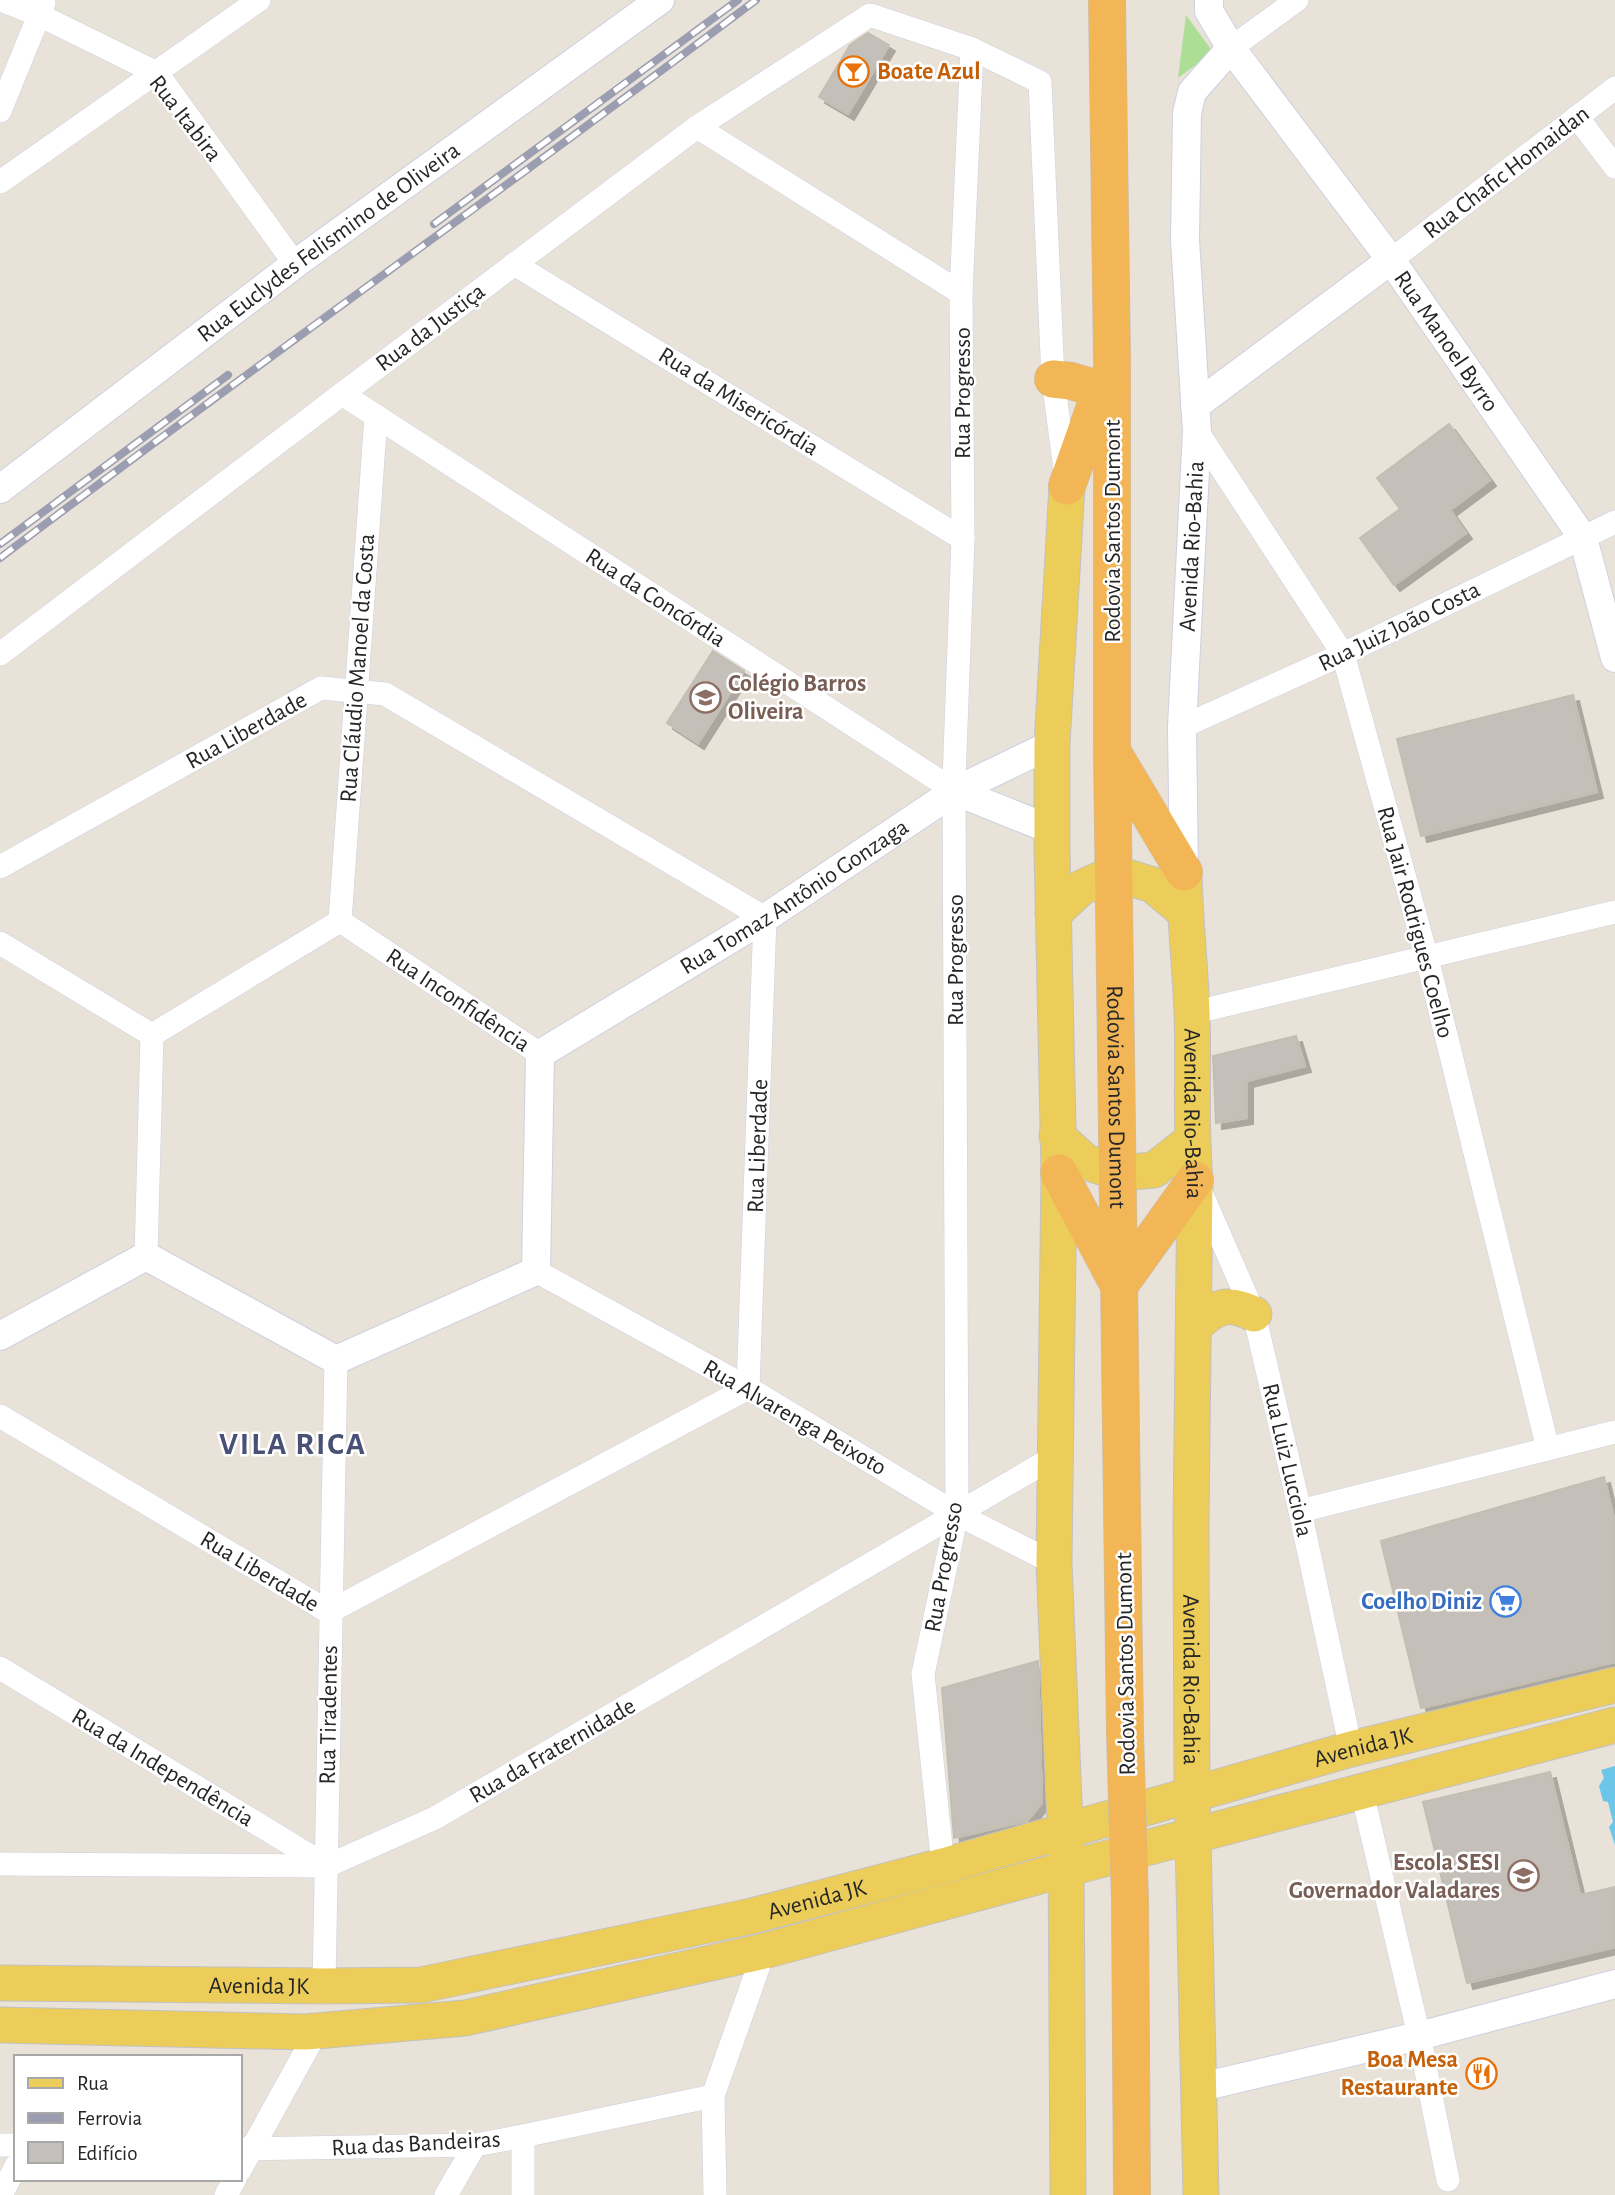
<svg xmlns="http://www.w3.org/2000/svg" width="1615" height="2195" font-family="'Alegreya Sans',sans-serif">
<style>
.green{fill:#acdf95}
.water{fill:#6cc6ea}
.building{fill:#c4bfb8;stroke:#c4beb2;stroke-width:2;filter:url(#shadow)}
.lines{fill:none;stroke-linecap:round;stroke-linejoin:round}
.minor-casing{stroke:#cdd0e0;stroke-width:24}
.tertiary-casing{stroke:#cdd0e0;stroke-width:30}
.primary-casing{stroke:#c2c2c2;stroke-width:37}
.trunk-casing{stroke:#c2c2c2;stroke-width:38}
.minor{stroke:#fff;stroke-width:23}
.tertiary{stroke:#fff;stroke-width:28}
.primary{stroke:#eccd5a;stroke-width:35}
.trunk{stroke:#f2b656;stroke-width:37}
.rail-casing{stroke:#9b9eb1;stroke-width:8}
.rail{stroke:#fff;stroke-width:5;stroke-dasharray:16;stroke-linecap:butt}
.trunk-bridge-casing{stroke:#c2c2c2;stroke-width:38;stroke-linecap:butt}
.trunk-bridge{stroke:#f2b656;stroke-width:37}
.labels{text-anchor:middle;stroke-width:5;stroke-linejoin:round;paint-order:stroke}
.food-label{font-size:24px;font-weight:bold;fill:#c56008;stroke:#fff;text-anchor:start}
.street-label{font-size:24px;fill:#262626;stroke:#fff}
.education-label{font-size:24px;font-weight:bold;fill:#785e54;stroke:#fff;text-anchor:start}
.shop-label{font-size:24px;font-weight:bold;fill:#366cbe;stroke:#fff;text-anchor:end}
.district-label{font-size:32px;font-weight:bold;letter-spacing:2px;fill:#495075;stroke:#fff}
</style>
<defs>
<filter id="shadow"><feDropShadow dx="6" dy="6" stdDeviation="0" flood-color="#0004"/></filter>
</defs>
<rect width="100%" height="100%" fill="#e9e2d8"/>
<polygon class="green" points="1186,15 1213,52 1178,78"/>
<polygon class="water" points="1615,1766 1615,1845 1609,1827 1613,1822 1608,1802 1603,1801 1599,1786 1604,1778 1601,1770"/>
<g class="building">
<polygon points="868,33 889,45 848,114 819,97 850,45"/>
<polygon points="1449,424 1490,480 1450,510 1466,533 1394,585 1360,538 1400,509 1377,478"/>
<polygon points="713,651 744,671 698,743 667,723"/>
<polygon points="1573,695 1597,792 1421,836 1397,739"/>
<polygon points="1296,1036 1305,1066 1247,1081 1247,1118 1216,1123 1213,1056"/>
<polygon points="1604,1477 1615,1523 1615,1662 1421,1708 1381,1541"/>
<polygon points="1038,1661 1042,1803 1027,1821 954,1838 942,1688"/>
<polygon points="1550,1772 1580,1895 1615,1887 1615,1947 1467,1983 1423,1802"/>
</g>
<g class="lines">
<defs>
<g id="minor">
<polyline points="1,0 39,15 157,73 295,264"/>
<polyline points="1231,48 1297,0"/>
<polyline points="0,111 44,3"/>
<polyline points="1577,117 1615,167"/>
<polyline points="697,127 961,293"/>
<polyline points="0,182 259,0"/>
<path id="s1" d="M 1391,260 L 1615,88"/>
<polyline points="514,264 963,539"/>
<path id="s2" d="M 342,394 L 955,791"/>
<polyline points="1197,431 1343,654 1427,958 1548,1449"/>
<polyline points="0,654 342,394 697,127 870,15 972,49 1040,82 1053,379 1066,477"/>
<polyline points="1182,727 1343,654 1615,522"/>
<polyline points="0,867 321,688 385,694 765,918 748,1388 329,1612 0,1416"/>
<polyline points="340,921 376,416"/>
<polyline points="0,943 152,1035"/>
<polyline points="1192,1013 1615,912"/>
<polyline points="1200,1190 1254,1314 1300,1511 1351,1749"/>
<path id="s3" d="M 146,1256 L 152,1035 L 340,921 L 540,1054"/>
<polyline points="536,1271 748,1388 957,1514 1054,1563"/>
<polyline points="1300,1511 1615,1432"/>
<polyline points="0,1668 327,1866"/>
<polyline points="1362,1792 1419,2036 1448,2180"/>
<polyline points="0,1864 327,1866 435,1818 1054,1457"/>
<polyline points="943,1866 923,1674 957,1514 954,780 963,539 961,293 972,49"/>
<polyline points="324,1986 336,1360"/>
<polyline points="0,2145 16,2145"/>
<polyline points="240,2149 475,2145 523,2136 713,2096"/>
<polyline points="240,2170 317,2031"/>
<polyline points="1,2195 16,2166"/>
<polyline points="226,2195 235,2179"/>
<polyline points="446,2195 475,2145"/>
<polyline points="523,2195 523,2136"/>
<polyline points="715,2195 713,2096 764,1951"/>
</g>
<g id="tertiary">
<path id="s4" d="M 1209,0 L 1209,11 L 1231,48 L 1391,260 L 1583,538 L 1615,658"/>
<polyline points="1195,406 1391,260"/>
<path id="s5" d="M 0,489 L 295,264 L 660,0"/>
<polyline points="955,791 1052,830"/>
<path id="s6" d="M 1184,872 L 1182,727 L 1197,431 L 1185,240 L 1187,113 L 1192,92 L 1231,48"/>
<path id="s7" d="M 0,1336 L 146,1256 L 336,1360 L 536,1271 L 540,1054 L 765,918 L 955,791 L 1052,744"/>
<polyline points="1201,2087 1419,2036 1615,1984"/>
</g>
<g id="primary">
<polyline points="1067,486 1052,744 1052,849 1059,1173 1054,1563 1066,1848 1068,2195"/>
<path id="s8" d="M 1184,872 C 1185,919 1190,966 1192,1012 C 1194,1068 1190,1124 1195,1180 L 1191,1524 L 1192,1794 L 1201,2195"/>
<polyline points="1053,914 1081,888 1114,873 1153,885 1185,912"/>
<polyline points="1057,1136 1086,1162 1119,1173 1154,1170 1192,1140"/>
<path d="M 1195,1326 C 1216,1306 1227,1301 1254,1314"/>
<path id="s9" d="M 0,1983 L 324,1986 L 421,1985 L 752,1916 L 943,1866 L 1351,1749 L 1615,1685"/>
<polyline points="0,2025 305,2032 465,2018 764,1951 1066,1869 1615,1725"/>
</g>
<g id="trunk">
<path id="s10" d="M 1107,0 L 1112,360 L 1112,752 L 1125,1733"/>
<polyline points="1053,379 1071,381 1102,390"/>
<polyline points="1067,486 1102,387"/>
<polyline points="1113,753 1184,872"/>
<polyline points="1059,1173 1116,1280"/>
<polyline points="1119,1286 1195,1180"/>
<polyline points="1130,1900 1132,2195"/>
</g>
</defs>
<use href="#minor" class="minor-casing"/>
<use href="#tertiary" class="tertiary-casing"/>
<use href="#primary" class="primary-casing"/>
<use href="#trunk" class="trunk-casing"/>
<use href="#minor" class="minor"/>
<use href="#tertiary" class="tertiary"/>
<use href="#primary" class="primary"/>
<use href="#trunk" class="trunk"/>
<defs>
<g id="rail">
<polyline points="434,224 738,0"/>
<polyline points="0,544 228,375"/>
<path d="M 0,558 C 250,369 506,188 756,0"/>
</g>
</defs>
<use href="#rail" class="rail-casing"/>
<use href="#rail" class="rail"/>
<defs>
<polyline id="trunk-bridge" points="1125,1733 1130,1900"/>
</defs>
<use href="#trunk-bridge" class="trunk-bridge-casing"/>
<use href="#trunk-bridge" class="trunk-bridge"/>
</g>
<defs>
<symbol id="bar-ring" viewBox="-11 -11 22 22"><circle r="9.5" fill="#fff" stroke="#e8710a" stroke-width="1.5"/><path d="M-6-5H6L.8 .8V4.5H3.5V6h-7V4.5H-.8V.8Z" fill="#e8710a"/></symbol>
<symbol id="school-ring" viewBox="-11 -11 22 22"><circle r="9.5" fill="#fff" stroke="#8d6e63" stroke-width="1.5"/><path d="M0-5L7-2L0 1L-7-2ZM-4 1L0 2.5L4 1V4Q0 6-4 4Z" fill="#8d6e63"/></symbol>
<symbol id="supermarket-ring" viewBox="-11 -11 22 22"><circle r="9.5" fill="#fff" stroke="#3f7fe0" stroke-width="1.5"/><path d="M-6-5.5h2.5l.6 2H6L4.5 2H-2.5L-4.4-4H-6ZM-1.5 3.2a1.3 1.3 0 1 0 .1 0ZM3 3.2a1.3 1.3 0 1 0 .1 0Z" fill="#3f7fe0"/></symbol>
<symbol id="restaurant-ring" viewBox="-11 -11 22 22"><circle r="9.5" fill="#fff" stroke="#e8710a" stroke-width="1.5"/><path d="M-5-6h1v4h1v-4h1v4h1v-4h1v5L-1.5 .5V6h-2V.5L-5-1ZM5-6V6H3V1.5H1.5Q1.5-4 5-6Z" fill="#e8710a"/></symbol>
</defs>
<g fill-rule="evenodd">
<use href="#bar-ring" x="836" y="54" width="35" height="35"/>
<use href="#school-ring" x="688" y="680" width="35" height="35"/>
<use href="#supermarket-ring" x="1488" y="1584" width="35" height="35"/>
<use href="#school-ring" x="1506" y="1858" width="35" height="35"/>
<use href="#restaurant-ring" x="1464" y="2056" width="35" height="35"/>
</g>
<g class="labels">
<g class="food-label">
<text x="877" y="79">Boate Azul</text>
<text x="1458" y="2067" text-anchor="end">Boa Mesa<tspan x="1458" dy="28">Restaurante</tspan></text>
</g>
<g class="street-label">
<text transform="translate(186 118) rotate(52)" y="8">Rua Itabira</text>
<text dy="8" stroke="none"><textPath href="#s1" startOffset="145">Rua Chafic Homaidan</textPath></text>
<text dy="8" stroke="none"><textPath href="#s5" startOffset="411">Rua Euclydes Felismino de Oliveira</textPath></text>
<text transform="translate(430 327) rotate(-37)" y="8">Rua da Justiça</text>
<text dy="8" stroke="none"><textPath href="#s4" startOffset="418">Rua Manoel Byrro</textPath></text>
<text transform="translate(962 393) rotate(-90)" y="8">Rua Progresso</text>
<text transform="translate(739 401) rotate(32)" y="8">Rua da Misericórdia</text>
<text transform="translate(1112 531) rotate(-90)" y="8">Rodovia Santos Dumont</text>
<text dy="8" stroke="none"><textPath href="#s6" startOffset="326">Avenida Rio-Bahia</textPath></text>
<text dy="8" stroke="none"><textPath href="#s2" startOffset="374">Rua da Concórdia</textPath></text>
<text transform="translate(1399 626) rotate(-26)" y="8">Rua Juiz João Costa</text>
<text transform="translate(357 668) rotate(-86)" y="8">Rua Cláudio Manoel da Costa</text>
<text transform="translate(246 730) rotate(-29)" y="8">Rua Liberdade</text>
<text dy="8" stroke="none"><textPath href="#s7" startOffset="1118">Rua Tomaz Antônio Gonzaga</textPath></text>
<text transform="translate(1416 922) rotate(75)" y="8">Rua Jair Rodrigues Coelho</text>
<text transform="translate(955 960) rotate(-90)" y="8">Rua Progresso</text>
<text dy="8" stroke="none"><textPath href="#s3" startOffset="583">Rua Inconfidência</textPath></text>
<text dy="8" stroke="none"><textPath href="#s10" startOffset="1097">Rodovia Santos Dumont</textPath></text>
<text dy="8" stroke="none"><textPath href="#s8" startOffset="242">Avenida Rio-Bahia</textPath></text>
<text transform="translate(757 1146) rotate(-88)" y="8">Rua Liberdade</text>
<text transform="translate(795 1417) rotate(30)" y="8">Rua Alvarenga Peixoto</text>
<text transform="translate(1288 1460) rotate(77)" y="8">Rua Luiz Lucciola</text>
<text transform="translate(943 1567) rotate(-80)" y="8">Rua Progresso</text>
<text transform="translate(260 1571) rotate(31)" y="8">Rua Liberdade</text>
<text transform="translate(1125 1664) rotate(-91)" y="8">Rodovia Santos Dumont</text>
<text dy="8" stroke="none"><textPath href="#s8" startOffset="808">Avenida Rio-Bahia</textPath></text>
<text transform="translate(328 1715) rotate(-89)" y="8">Rua Tiradentes</text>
<text dy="8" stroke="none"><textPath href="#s9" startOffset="1393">Avenida JK</textPath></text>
<text transform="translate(552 1750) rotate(-30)" y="8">Rua da Fraternidade</text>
<text transform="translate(163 1767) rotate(31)" y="8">Rua da Independência</text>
<text dy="8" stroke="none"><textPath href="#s9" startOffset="826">Avenida JK</textPath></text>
<text dy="8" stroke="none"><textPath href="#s9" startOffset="259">Avenida JK</textPath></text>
<text transform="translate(416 2143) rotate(-3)" y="8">Rua das Bandeiras</text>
</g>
<g class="education-label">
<text x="728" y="691">Colégio Barros<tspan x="728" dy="28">Oliveira</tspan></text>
<text x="1500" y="1870" text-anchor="end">Escola SESI<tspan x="1500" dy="28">Governador Valadares</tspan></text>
</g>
<g class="shop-label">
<text x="1482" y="1609">Coelho Diniz</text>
</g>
<g class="district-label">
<text x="293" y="1454">VILA RICA</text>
</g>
</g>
<rect x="14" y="2055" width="228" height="126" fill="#ffffff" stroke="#a8a8a8" stroke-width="2"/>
<rect x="28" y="2078" width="35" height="10" fill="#eccd5a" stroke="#a8a8a8" stroke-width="2"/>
<text x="77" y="2090" font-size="21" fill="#262626">Rua</text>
<rect x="28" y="2113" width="35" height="10" fill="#9b9eb1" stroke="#a8a8a8" stroke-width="2"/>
<text x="77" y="2125" font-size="21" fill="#262626">Ferrovia</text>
<rect x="28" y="2142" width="35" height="21" fill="#c4bfb8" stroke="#a8a8a8" stroke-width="2"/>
<text x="77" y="2160" font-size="21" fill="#262626">Edifício</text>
</svg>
